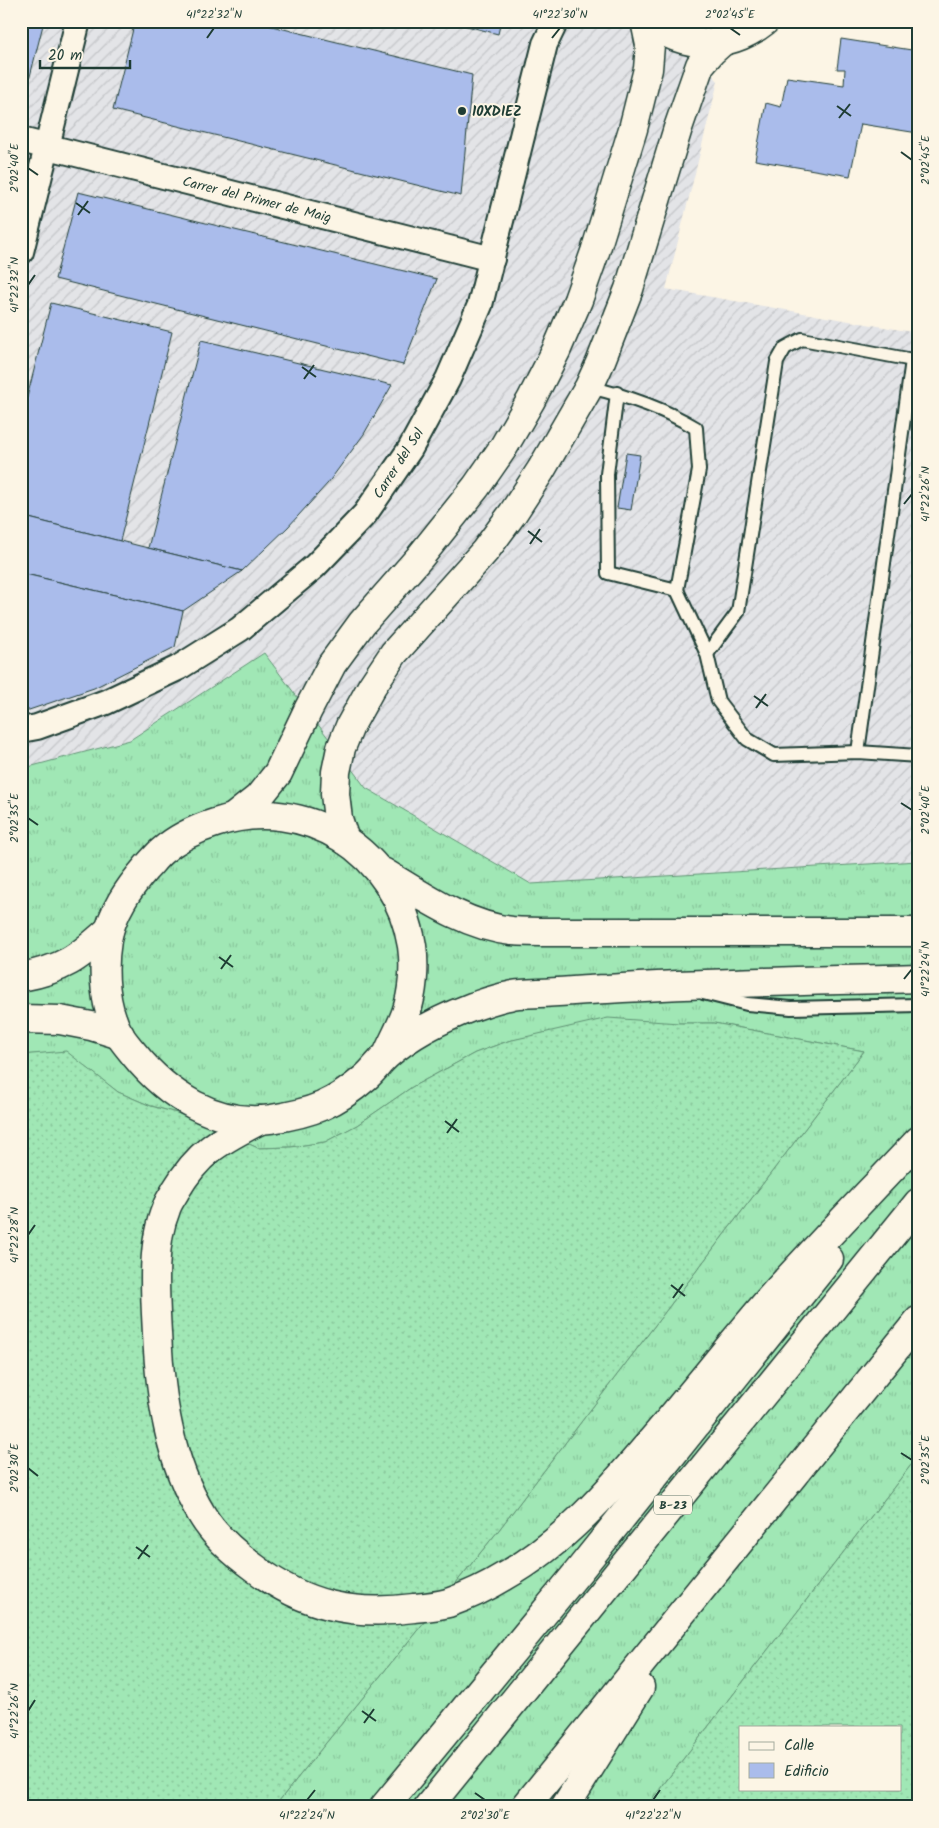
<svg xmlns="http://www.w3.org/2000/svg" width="939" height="1828" font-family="Kalam,sans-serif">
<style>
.industrial{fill:url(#industrial-furrows)}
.grass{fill:url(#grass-tufts);stroke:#609274}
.garden{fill:url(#garden-dots);stroke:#609274;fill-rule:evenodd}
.building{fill:#aabceb;stroke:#1f3d34}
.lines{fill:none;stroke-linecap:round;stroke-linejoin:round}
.service-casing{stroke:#1f3d34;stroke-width:16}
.minor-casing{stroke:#1f3d34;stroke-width:28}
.secondary-casing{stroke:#1f3d34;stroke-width:31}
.motorway-casing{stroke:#1f3d34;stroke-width:31}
.service{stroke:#fcf5e5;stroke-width:12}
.minor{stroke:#fcf5e5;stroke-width:24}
.secondary{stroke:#fcf5e5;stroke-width:28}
.motorway{stroke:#fcf5e5;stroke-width:28}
.ticks{fill:none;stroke:#1f3d34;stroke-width:2}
.poi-dot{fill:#1f3d34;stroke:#fcf5e5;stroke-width:2}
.labels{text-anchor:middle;stroke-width:4;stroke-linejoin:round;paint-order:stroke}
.shield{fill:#fcf5e5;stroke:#617469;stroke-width:1}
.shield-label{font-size:12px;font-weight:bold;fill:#1f3d34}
.poi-label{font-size:14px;font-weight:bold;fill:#1f3d34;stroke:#fcf5e5;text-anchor:start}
.street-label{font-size:14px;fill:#1f3d34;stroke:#fcf5e5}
.neatline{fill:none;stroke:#1f3d34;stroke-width:2}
.ticks-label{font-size:12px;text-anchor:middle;fill:#1f3d34}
</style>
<defs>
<pattern id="industrial-furrows" width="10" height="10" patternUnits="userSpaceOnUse" patternTransform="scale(1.25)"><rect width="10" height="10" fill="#e3e4e7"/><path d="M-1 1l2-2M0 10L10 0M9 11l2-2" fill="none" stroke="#c2c4c7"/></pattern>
<pattern id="grass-tufts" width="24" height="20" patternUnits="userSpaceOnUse" patternTransform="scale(1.25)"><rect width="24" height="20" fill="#a0e7b5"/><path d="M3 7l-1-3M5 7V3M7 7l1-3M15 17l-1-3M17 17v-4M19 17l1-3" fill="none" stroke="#89c79c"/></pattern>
<pattern id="garden-dots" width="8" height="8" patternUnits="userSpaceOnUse" patternTransform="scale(1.25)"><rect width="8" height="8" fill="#a0e7b5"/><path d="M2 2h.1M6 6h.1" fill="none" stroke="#89c79c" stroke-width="1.8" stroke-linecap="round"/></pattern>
</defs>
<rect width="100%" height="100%" fill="#fcf5e5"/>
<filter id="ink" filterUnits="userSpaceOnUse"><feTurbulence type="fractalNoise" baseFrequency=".02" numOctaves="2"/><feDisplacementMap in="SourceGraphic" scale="10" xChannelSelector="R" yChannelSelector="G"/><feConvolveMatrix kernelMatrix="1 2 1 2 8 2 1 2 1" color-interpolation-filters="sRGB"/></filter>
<g filter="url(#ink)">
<polygon class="industrial" points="21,21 662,21 718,81 666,289 918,333 918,861 531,884 366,788 264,653 130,740 21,769"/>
<polygon class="grass" points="264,653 366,788 531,884 918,861 918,1456 646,1807 274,1807 498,1531 864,1051 714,1023 679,1023 540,1035 508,1041 475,1053 412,1087 357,1125 325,1142 291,1147 258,1148 184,1115 151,1106 118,1092 66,1052 21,1055 21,769 130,740"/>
<g class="garden">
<polygon points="608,1018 679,1023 714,1023 864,1051 498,1531 274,1807 21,1807 21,1055 66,1051 118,1092 151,1106 184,1115 258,1148 291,1147 325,1142 357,1125 412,1087 475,1053 508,1041"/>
<path d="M 918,1456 L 918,1807 L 646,1807 ZM 740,1727 L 900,1727 L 900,1789 L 740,1789 Z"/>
</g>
<g class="building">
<polygon points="21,21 44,21 22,108 21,108"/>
<polygon points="135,21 251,21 472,75 461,196 113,110"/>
<polygon points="447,21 501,21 498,34"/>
<polygon points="841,39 918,51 918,133 861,124 850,176 755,160 766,103 781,107 787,77 844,85 845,69 837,69"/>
<polygon points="78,192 437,279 403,365 55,279"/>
<polygon points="51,303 172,332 120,541 21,516 21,421"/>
<polygon points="201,340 392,385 364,434 328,483 288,527 242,571 148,548"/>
<polygon points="626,453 640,455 631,510 617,508"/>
<polygon points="21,516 148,548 242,571 183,611 21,573"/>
<polygon points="21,573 183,611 175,647 94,688 29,710 21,710"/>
</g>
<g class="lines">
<defs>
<g id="service">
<path d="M 589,387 C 627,396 663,408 696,428 L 699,470 L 677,590 L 608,573 L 607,474 L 617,393"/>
<polyline points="677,590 707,654 718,701 747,739 774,755 858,752 918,756"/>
<polyline points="707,654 738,612 777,362 785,348 802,339 918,361"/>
<polyline points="858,752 912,360"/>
<polyline points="703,993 747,1004 791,1008 918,1005"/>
</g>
<g id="minor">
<polyline points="21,140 492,259"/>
<polyline points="21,252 78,21"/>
<polyline points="21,730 37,727 106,702 178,668 240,629 315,566 365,514 410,449 448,379 480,305 545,44 556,21"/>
</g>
<g id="secondary">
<path d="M 649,21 C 684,50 730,49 765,21"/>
<polyline points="234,817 258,798 278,773 308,710 332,664 362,623 420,557 476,487 503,448 531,400 556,351 578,300 595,252 633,129 648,69 650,45 645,21"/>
<polyline points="345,840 338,819 335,794 336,772 341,748 350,726 372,686 394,653 485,551 513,513 541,470 589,387 600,363 629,289 678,128 700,65 712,51 722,42"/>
<path d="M 383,872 C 423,896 465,926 512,931 C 526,932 540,932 554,932 L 918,932"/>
<path d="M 21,977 C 64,969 78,958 109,930"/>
<polyline points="21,1019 60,1020 91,1026 120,1035"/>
<path d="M 387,1055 C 393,1041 401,1027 406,1013 C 413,993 415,967 412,946 C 397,852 306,793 215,823 C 196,829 177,838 162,851 C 156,856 151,863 146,868 C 128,889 112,912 107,940 C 102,971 104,1008 120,1036 C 124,1042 129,1048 134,1054 C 167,1095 216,1127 271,1119 C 312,1113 335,1104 366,1077 C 374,1070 379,1062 387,1055 C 411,1034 443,1018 472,1007 C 484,1003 497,998 509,996 C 518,993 529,994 539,993 C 562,992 584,990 607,989 C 710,982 814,981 918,978"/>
</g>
<g id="motorway">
<path d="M 260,1120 C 220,1141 200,1150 176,1190 C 173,1196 168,1202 166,1209 C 151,1245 155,1295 157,1333 C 160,1396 169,1461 202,1515 C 215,1537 235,1554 256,1569 C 305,1606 353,1616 414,1608 C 425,1607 437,1606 448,1603 C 468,1596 487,1587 505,1576 C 564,1543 610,1490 653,1439 C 694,1391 733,1341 774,1294 C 821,1242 870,1192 918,1141"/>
<polyline points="384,1807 577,1573 829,1259"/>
<polyline points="428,1807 918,1203"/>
<polyline points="525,1807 918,1321"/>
<polyline points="565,1807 640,1687"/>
</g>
</defs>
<use href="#service" class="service-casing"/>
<use href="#minor" class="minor-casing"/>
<use href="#secondary" class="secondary-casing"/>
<use href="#motorway" class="motorway-casing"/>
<use href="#service" class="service"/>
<use href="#minor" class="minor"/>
<use href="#secondary" class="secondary"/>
<use href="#motorway" class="motorway"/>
</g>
</g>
<path class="ticks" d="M 730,28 L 740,35M 207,38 L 214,28M 552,38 L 560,28M 837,106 L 851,116M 839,118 L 850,104M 901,152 L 912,160M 28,168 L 38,175M 76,203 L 90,213M 78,215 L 88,201M 28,285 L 35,275M 302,367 L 316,377M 304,379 L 314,365M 904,504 L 912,494M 528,531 L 542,542M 530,544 L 540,529M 754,696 L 768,706M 756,708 L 766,694M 901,803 L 912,810M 28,818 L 38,825M 219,957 L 233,967M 221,969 L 231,955M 904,979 L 912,969M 445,1121 L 459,1132M 447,1133 L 457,1119M 28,1235 L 35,1225M 671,1285 L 685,1296M 673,1298 L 683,1284M 901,1453 L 912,1460M 28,1468 L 38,1476M 136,1547 L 150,1557M 138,1559 L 148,1545M 28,1711 L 35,1700M 362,1711 L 376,1721M 364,1723 L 374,1709M 475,1793 L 485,1800M 307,1800 L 315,1790M 653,1800 L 660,1790"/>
<circle class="poi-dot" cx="462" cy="111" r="5"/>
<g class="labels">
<rect class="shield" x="654" y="1495.5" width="38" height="19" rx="4"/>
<g class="shield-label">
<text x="673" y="1509">B-23</text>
</g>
<g class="poi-label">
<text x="472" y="116">10XDIEZ</text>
</g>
<g class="street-label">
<text transform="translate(257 199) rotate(14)" y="5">Carrer del Primer de Maig</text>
<text transform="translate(398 463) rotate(-57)" y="5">Carrer del Sol</text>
</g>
</g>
<rect width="939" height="1828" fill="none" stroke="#fcf5e5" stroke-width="55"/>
<rect x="739" y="1726" width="162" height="65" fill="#fcf5e5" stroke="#a4ab9e"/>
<rect x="749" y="1742" width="25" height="8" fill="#fcf5e5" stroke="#a4ab9e"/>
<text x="784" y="1750" font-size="15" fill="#1f3d34">Calle</text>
<rect x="749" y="1763" width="25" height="15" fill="#aabceb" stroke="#a4ab9e"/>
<text x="784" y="1776" font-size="15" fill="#1f3d34">Edificio</text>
<path d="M40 60v8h90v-8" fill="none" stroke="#1f3d34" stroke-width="2.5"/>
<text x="48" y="60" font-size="15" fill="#1f3d34" stroke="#fcf5e5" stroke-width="4" paint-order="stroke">20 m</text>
<rect x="28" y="28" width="884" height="1772" class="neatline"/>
<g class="ticks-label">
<text x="214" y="18">41°22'32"N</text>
<text x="560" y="18">41°22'30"N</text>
<text x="730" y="18">2°02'45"E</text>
<text transform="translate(925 160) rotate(-90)" y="4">2°02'45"E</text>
<text transform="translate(14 168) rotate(-90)" y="4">2°02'40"E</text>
<text transform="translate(14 285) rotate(-90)" y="4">41°22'32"N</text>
<text transform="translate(925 494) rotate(-90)" y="4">41°22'26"N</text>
<text transform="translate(925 810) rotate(-90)" y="4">2°02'40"E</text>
<text transform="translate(14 818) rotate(-90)" y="4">2°02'35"E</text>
<text transform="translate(925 969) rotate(-90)" y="4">41°22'24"N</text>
<text transform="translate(14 1235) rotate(-90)" y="4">41°22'28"N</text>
<text transform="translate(925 1460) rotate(-90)" y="4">2°02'35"E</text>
<text transform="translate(14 1468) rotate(-90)" y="4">2°02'30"E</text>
<text transform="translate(14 1711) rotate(-90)" y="4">41°22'26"N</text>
<text x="307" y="1819">41°22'24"N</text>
<text x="485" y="1819">2°02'30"E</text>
<text x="653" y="1819">41°22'22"N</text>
</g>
</svg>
